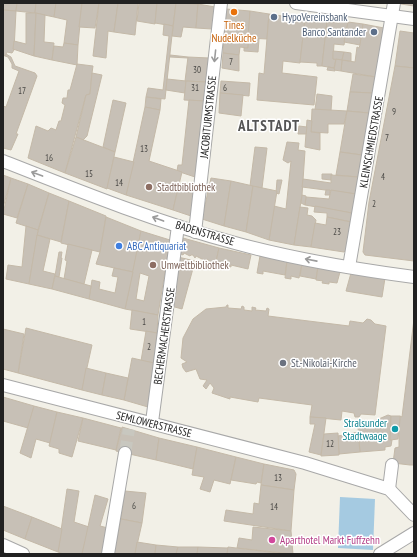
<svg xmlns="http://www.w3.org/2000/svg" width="417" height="557" font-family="'PT Sans Narrow',sans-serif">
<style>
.water{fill:#a5cae1}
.building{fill:#c7c0b6;stroke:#c4b9a8;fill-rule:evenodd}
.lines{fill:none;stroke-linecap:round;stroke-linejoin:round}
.street-tunnel{stroke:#c8c7bf;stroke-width:12;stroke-dasharray:12 6;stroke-linecap:butt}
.street-casing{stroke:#a8a8a8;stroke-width:14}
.street{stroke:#fff;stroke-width:12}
.oneway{stroke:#9b9b9b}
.food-dot{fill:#e8710a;stroke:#fff;stroke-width:1.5}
.service-dot{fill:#5c6f8a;stroke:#fff;stroke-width:1.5}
.education-dot{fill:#8d6e63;stroke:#fff;stroke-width:1.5}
.shop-dot{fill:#3f7fe0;stroke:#fff;stroke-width:1.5}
.worship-dot{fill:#6b7280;stroke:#fff;stroke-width:1.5}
.culture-dot{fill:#0f9aa8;stroke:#fff;stroke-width:1.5}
.hotel-dot{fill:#d1479c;stroke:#fff;stroke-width:1.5}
.labels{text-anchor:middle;stroke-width:3;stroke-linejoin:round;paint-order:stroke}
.number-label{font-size:9px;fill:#4a4946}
.service-label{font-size:11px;fill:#4e5e75;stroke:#fff;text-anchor:start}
.food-label{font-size:11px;fill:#c56008;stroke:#fff}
.street-label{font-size:11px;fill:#212121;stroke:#fff}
.education-label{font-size:11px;fill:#785e54;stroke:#fff;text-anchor:start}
.shop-label{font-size:11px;fill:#366cbe;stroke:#fff;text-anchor:start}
.worship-label{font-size:11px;fill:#5b616d;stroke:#fff;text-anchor:start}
.culture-label{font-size:11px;fill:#0d838f;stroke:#fff;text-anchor:end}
.hotel-label{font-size:11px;fill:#b23c85;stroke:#fff;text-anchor:start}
.district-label{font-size:15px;font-weight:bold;letter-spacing:1px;fill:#545454;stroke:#fff}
</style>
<rect width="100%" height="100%" fill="#f2f0e7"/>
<polygon class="water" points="340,497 375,499 373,550 338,548"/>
<g class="building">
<polygon points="3,3 17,3 16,11 3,10"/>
<polygon points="17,3 36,3 35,13 16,11"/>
<polygon points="36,3 56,3 54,17 35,13"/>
<polygon points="56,3 82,3 78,45 64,43 67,20 54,17"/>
<polygon points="82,3 99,3 95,28 79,27"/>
<polygon points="99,3 118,3 114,32 108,31 106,58 93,56"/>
<polygon points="118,3 138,3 135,35 114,32"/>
<polygon points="139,3 157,3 155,24 137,21"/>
<polygon points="157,3 176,3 173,26 155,23"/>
<polygon points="176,3 198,4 196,28 183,27 181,37 172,36"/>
<polygon points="401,3 414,3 414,6 401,4"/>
<polygon points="198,4 215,7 212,29 196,28"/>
<polygon points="226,9 250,11 248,48 240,47 239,55 223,53"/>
<polygon points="3,10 16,11 14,50 12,53 7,52 5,56 3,55"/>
<polygon points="250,11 269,14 267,39 248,38"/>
<polygon points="26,13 36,13 34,56 13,49 14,41 26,44"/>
<polygon points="36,13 45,15 44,42 54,43 52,60 34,56"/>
<polygon points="269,14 282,16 281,19 294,20 294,17 305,19 300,63 283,61 282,73 317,77 314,105 257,100 259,73 264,74"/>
<polygon points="305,19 327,21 322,66 317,66 317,63 300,62"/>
<polygon points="339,20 348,22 344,45 334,44 333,59 336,59 334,68 322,66 327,21 339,23"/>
<polygon points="348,22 363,24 360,45 344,42"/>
<polygon points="164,24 173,26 165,99 146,97 148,88 163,90 169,36 163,35"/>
<polygon points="363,24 384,28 376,77 341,71 342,60 355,62 357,47 359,48 360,45"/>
<polygon points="400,31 414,33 414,68 395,66"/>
<polygon points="249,38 259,39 258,52 244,51 244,48 248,48"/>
<polygon points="64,43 78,45 77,65 52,60 54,46 63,47"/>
<polygon points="333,51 344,52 342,60 333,59"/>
<polygon points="344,52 351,53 351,61 342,60"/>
<polygon points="223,53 239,55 239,71 222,68"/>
<polygon points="6,54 11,57 15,66 35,73 37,76 16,134 18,134 11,150 3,148 3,106 6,107 19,71 12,68 12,64 8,57 5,56"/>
<polygon points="170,55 188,57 188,58 170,57"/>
<polygon points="188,57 209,58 206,82 185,81"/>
<polygon points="336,59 342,60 341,71 334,70"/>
<polygon points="77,64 93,66 92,73 90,94 86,95 65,173 28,158 36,126 48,131 51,128 56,130 59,121 61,121 65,105 62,103 63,98 67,98 68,90 70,90"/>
<polygon points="395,66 414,68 414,261 365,255 363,252 369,202"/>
<polygon points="328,67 334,68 335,71 327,70"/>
<polygon points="92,73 102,75 87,136 83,140 76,137 86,95 90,94"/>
<polygon points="353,74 376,77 373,93 350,92"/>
<polygon points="167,79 186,81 185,93 166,90"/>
<polygon points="186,81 206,82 204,101 184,100"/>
<polygon points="221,81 250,83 249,96 220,93"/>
<polygon points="350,92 373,93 369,113 347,111"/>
<polygon points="220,93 243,95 241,116 219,113"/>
<polygon points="317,94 332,96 331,111 315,110"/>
<polygon points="146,97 161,99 160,110 145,107"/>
<polygon points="113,100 126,103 115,152 103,147"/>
<polygon points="189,100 204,101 195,177 177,171 178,165 182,165"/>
<polygon points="145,107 160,110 149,161 182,172 173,210 126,195"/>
<polygon points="312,109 347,111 344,124 328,124 328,133 311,132"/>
<polygon points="347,111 369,113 362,155 340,152"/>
<polygon points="307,120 312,121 311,132 320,133 320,150 305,147"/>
<polygon points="299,126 307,127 306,134 298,134"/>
<polygon points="76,137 115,152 107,189 65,173"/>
<polygon points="287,142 299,143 298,150 305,151 302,195 294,245 269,240 274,206 286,209 291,161 288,163 283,160"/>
<polygon points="255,147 267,148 262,188 250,186"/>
<polygon points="340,152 362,155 358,177 336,175"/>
<polygon points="114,157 134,162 126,195 107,188"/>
<polygon points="322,174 332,174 331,180 322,179"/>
<polygon points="3,175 11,178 3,208"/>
<polygon points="331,175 358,177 356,194 302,187 303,179 331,183"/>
<polygon points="11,178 28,184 17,218 3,214"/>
<polygon points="211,178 231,181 224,226 202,219"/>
<polygon points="277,180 282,180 279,194 276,193"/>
<polygon points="231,181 253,186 246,232 224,226"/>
<polygon points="28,184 49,193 38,230 16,223"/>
<polygon points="179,184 194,188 191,216 173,210"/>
<polygon points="253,186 277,191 269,240 246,232"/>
<polygon points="326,190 330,190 330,195 325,195"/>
<polygon points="331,190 356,194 352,213 305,205 306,197 329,199"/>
<polygon points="49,193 69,201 61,242 37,235"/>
<polygon points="302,195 306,196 305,205 301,203"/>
<polygon points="69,201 106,216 100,252 61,243"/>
<polygon points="315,206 352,213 351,222 327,217 327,213 314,212"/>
<polygon points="300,207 308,208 307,215 312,216 316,220 311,247 294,245"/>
<polygon points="106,217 141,231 133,272 96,264 100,252"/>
<polygon points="327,217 351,222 346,250 344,252 311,247 315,223 326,225"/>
<polygon points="26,226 38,230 29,284 6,279 8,265 22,267"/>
<path d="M 141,231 L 170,240 L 158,315 L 125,309 ZM 140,273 L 149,276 L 144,301 L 136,299 Z"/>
<polygon points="37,235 50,239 43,271 55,274 52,289 29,284"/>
<polygon points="183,238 219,248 216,261 213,261 212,263 207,259 206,261 196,256 195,258 193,255 191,255 190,256 184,253 183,255 179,253"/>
<polygon points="68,244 92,250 84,284 64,279 67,261 65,260"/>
<polygon points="219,248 251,255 248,269 231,265 231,267 216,262"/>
<polygon points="59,252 62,252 61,258 62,258 59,277 55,276"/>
<polygon points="260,256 287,261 285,275 263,271 263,274 257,273"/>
<polygon points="178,257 195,261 182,309 171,306"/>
<polygon points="287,261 302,264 299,278 291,276 291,279 285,278"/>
<polygon points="302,264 318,267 316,279 300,276"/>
<polygon points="318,267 340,272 337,283 329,282 329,284 322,283 323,281 316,280"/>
<polygon points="114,268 133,272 125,309 89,299 92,280 100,282 99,289 115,293 118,277 112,276"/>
<polygon points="351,273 385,278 382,297 346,291"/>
<polygon points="55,276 91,286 89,299 52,289"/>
<polygon points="227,305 228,305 228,308 241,309 242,306 244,307 244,310 252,311 252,307 256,308 255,310 266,311 267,308 269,309 268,316 349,326 350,321 363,323 367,319 371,320 375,324 386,326 375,415 361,414 359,417 355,417 354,413 342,411 341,420 310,417 312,405 259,398 258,402 230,397 230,399 212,393 214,388 210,383 206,389 203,386 207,380 200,379 196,369 186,372 183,368 182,364 187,362 181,358 183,338 193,319 206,309 226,307"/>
<polygon points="132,310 158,315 157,333 130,329"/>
<polygon points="414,319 414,465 410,465 393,463 395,448 399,447 399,419 400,416 402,417"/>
<polygon points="26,328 92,345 82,390 18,373"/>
<polygon points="3,329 24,334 18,373 3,369"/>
<polygon points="146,331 157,333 154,363 141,361"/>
<polygon points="132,358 154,363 148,407 124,400"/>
<polygon points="86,368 106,373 102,395 82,390"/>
<polygon points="106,373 128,378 124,400 102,395"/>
<polygon points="3,397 34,406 28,428 3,421"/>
<polygon points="34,406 57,412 50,443 36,439 31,458 20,453"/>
<polygon points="57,412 83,418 72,457 59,453 59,449 49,446"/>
<polygon points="388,415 391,416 390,440 392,440 391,446 385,447 385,450 360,452 358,428"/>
<polygon points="391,416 400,416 400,419 398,439 390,440"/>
<polygon points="310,417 326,418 321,455 309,452 315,424 310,424"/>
<polygon points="83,418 121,428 116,450 78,441"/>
<polygon points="122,427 159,438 156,460 116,451"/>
<polygon points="358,432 360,452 339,454 338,436"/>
<polygon points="338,433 339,455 321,456 324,434"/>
<polygon points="159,438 197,447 193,469 156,460"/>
<polygon points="197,447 236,457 230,484 214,480 210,492 200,489 204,477 192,475"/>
<polygon points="236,457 264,464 261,483 257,482 256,484 231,480"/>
<polygon points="264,464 294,470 296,474 294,490 261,485"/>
<polygon points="261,485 294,490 291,531 224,521 226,510 253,514 254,503 259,504"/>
<polygon points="67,489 79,491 74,522 89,527 82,554 63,554 58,552"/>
<polygon points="125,491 146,493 142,523 121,519"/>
<polygon points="95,495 108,499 100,526 108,528 102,554 82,554"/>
<polygon points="3,506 32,517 25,539 3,530"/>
<polygon points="32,517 62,529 58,552 25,539"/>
<polygon points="121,519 142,523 135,554 114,554"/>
<polygon points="253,527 291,531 293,554 237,548 239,538 252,540"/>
<polygon points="137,542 156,545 155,554 135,554"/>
<polygon points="156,545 178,547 176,554 155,554"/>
<polygon points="178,547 198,547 197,554 176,554"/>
<polygon points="198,547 228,548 227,554 197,554"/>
<polygon points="228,547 269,552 287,554 227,554"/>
</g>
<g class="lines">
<polyline class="street-tunnel" points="125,453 129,429"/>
<defs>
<g id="street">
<polyline points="296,3 414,19"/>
<path d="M 3,161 C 79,191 156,222 235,243 C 293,259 354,269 414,277"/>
<polyline points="195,232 221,3"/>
<polyline points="349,267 394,3"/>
<polyline points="3,385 305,463 389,489 414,515"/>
<polyline points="152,422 178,226"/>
<polyline points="389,489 392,465"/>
<polyline points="3,545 23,554"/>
<polyline points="108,554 125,453"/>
<polyline points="380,554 414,533"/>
</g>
</defs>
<use href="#street" class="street-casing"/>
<use href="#street" class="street"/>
</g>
<defs><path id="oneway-shaft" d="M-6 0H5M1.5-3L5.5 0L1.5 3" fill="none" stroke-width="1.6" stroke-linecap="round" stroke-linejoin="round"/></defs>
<g class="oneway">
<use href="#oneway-shaft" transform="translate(215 56) rotate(96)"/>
<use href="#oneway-shaft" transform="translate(37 174) rotate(-160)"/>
<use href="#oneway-shaft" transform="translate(158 219) rotate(-160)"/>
<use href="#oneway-shaft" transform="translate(311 260) rotate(-169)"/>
</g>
<circle class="food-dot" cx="234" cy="12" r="4"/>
<g class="service-dot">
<circle cx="274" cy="17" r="4"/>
<circle cx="374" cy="32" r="4"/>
</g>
<g class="education-dot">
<circle cx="149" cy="187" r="4"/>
<circle cx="153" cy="265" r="4"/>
</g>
<circle class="shop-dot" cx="119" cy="246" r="4"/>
<circle class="worship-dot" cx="283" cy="363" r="4"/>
<circle class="culture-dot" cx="395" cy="429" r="4"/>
<circle class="hotel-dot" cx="272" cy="540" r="4"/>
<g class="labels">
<g class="number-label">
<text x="231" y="65">7</text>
<text x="197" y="73">30</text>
<text x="195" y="91">31</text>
<text x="225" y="91">6</text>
<text x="22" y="94">17</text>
<text x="394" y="115">9</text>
<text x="387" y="141">7</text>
<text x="144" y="152">13</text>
<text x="49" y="161">16</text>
<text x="89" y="177">15</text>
<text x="383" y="180">4</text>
<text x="119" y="186">14</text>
<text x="374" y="207">2</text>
<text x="337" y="235">23</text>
<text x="144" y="325">1</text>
<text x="149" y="350">2</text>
<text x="330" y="447">12</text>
<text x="278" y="481">13</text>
<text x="134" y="509">6</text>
<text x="274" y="510">14</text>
</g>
<g class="service-label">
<text x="282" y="21">HypoVereinsbank</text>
<text x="366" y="36" text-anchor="end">Banco Santander</text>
</g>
<g class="food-label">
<text x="234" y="29">Tines<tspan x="234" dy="13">Nudelküche</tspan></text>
</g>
<g class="street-label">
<text transform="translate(208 117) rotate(-84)" y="4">JACOBITURMSTRASSE</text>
<text transform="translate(371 142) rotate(-80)" y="4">KLEINSCHMIEDSTRASSE</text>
<text transform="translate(205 233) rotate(17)" y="4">BADENSTRASSE</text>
<text transform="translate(164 336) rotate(-82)" y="4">BECHERMACHERSTRASSE</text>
<text transform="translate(154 424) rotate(14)" y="4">SEMLOWERSTRASSE</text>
</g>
<g class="education-label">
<text x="157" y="191">Stadtbibliothek</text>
<text x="161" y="269">Umweltbibliothek</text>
</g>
<g class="shop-label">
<text x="127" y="250">ABC Antiquariat</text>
</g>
<g class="worship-label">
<text x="291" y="367">St.-Nikolai-Kirche</text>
</g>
<g class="culture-label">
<text x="387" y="427">Stralsunder<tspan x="387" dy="13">Stadtwaage</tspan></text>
</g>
<g class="hotel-label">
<text x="280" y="544">Aparthotel Markt Fuffzehn</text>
</g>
<g class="district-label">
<text x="269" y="131">ALTSTADT</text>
</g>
</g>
<rect width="417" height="557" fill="none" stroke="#212121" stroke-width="8"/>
</svg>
